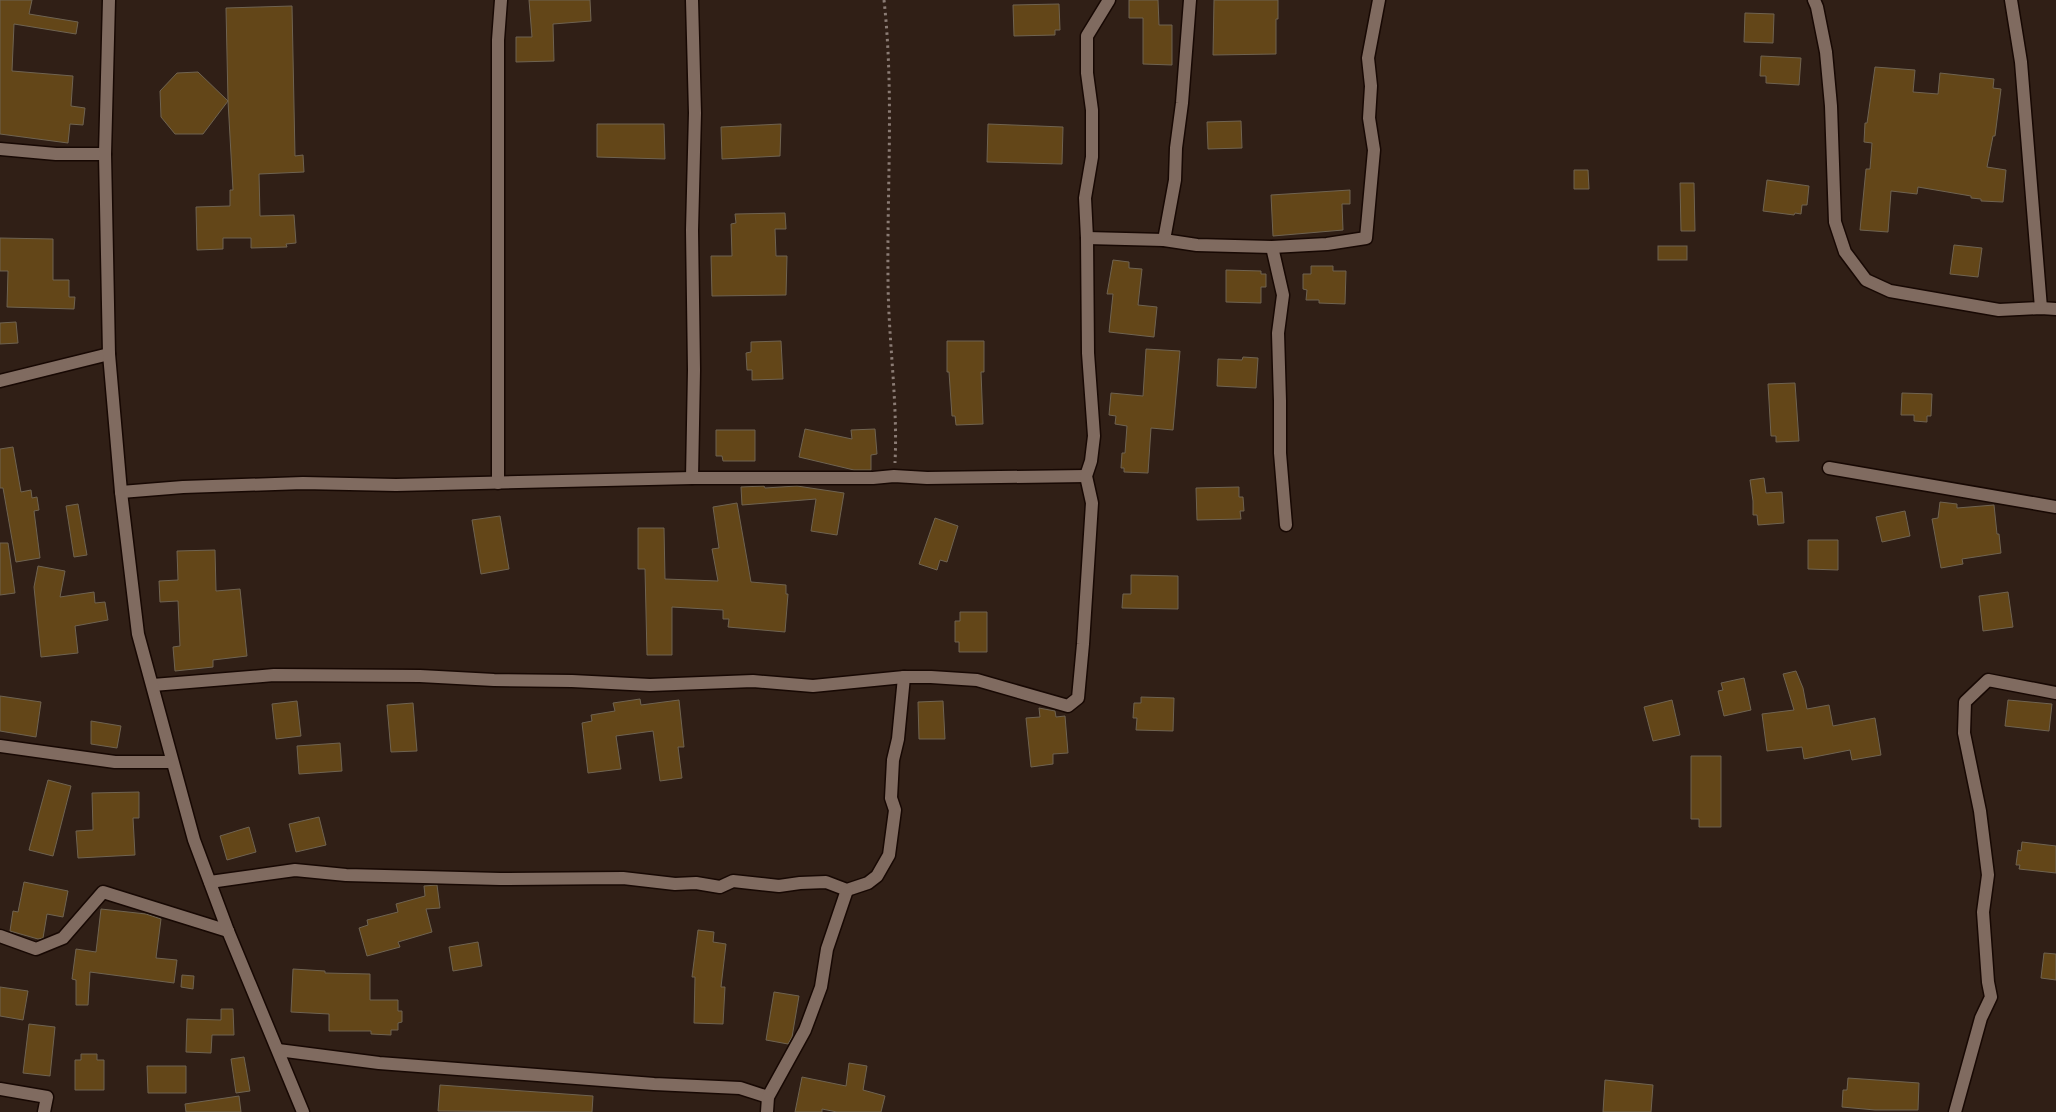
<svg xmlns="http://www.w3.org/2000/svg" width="2056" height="1112" font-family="Quicksand,sans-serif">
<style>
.building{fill:#634618;stroke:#6f6351}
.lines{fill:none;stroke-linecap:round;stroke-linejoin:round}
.minor-casing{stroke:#170803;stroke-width:15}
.tertiary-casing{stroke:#170803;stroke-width:15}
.path{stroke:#8b7c75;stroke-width:3;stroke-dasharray:2.5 4;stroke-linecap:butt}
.minor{stroke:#806b60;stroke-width:12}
.tertiary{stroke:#806b60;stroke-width:12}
</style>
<rect width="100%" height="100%" fill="#301f16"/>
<g class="building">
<polygon points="0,0 32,0 29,14 78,22 76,34 14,24 12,71 73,76 71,106 85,108 83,125 70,124 68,143 0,134"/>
<polygon points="529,0 590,0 591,21 553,24 554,61 516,62 516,37 532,37"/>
<polygon points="1129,0 1158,0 1159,25 1172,25 1172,65 1143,64 1143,18 1129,18"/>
<polygon points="1214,0 1278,0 1278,19 1276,19 1276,54 1213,55"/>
<polygon points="1059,4 1060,30 1055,30 1055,35 1014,36 1013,5"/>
<polygon points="292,6 295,156 303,155 304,172 259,174 260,216 294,215 296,243 286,244 287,247 251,248 251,238 223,238 223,249 197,250 196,207 230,206 230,190 233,190 228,101 203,134 175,134 161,117 160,91 177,73 198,72 228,101 226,8"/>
<polygon points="1745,13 1774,14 1773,43 1744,42"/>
<polygon points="1761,56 1801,58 1799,85 1766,83 1766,76 1760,76"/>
<polygon points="1875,67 1915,70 1913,92 1938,94 1940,73 1994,79 1993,88 2001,89 1995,136 1993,136 1987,167 2006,170 2003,202 1981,201 1981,199 1971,198 1971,196 1918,187 1917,194 1891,191 1888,232 1860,230 1866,169 1870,169 1872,143 1864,142 1865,123 1867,123"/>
<polygon points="1241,121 1242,148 1208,149 1207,122"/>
<polygon points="597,124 664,124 665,159 597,157"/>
<polygon points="781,124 780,156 722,159 721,127"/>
<polygon points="988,124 1063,127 1062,164 987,162"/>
<polygon points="1574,170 1588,170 1589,189 1574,189"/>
<polygon points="1767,180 1809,186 1807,205 1802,205 1801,214 1795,213 1794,215 1763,211"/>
<polygon points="1680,183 1694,183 1695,231 1681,231"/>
<polygon points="1350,190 1350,204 1342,204 1343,230 1273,236 1271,195"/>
<polygon points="785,213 786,229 775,229 776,256 787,256 786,295 712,296 711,256 732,256 731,224 736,223 735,214"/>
<polygon points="0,238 53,239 53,280 69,280 69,297 75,297 74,309 7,307 8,271 0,271"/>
<polygon points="1954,245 1982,248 1978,277 1950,274"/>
<rect x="1658" y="246" width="29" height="14"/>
<polygon points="1113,260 1129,262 1129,268 1142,269 1138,305 1157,307 1154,337 1109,332 1113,294 1107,294"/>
<polygon points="1311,266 1333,266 1333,271 1346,271 1345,304 1319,303 1319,300 1306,300 1307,290 1303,289 1303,274 1311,274"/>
<polygon points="1226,270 1261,271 1261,274 1266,274 1266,287 1261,287 1261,303 1226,302"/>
<polygon points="16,322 18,343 0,344 0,323"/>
<polygon points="781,341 783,379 752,380 752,370 747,370 746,353 751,352 751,342"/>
<polygon points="947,341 984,341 984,372 981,372 983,424 956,425 955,416 952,416 949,372 947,372"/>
<polygon points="1146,349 1180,351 1173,430 1151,428 1148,473 1124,472 1124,468 1121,468 1122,453 1125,453 1127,426 1115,424 1116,416 1109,415 1111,393 1143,396"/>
<polygon points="1243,357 1258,358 1256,388 1217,386 1218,359 1242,360"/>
<polygon points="1795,383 1799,441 1776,442 1776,436 1771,436 1768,384"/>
<polygon points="1902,393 1932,394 1931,416 1927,416 1927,422 1914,421 1914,415 1901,415"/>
<polygon points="805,429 852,439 851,430 875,429 877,454 871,455 871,470 854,470 799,457"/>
<polygon points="716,430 755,430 755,461 723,461 722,456 716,456"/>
<polygon points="13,447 21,492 31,490 32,498 37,497 39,510 34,511 40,558 16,562 3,488 0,488 0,449"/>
<polygon points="1764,478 1766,493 1782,492 1784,523 1758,525 1757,515 1753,515 1753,501 1750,480"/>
<polygon points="764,486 765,488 797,486 844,493 837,535 811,531 816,499 742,505 741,487"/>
<polygon points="1239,487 1239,497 1243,497 1244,511 1240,511 1241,519 1197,520 1196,488"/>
<polygon points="1940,502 1957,504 1957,508 1994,505 1997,534 1999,534 2001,553 1962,559 1963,564 1941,568 1932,519 1938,518"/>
<polygon points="737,503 751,582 786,585 786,594 788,594 785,632 728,627 729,619 723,619 723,610 672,607 672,655 647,655 645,569 638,569 638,528 664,528 665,579 718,581 712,549 719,548 713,507"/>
<polygon points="78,504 87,555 74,557 66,506"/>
<polygon points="1905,511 1910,536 1882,542 1876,517"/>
<polygon points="500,516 509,569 481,574 472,520"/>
<polygon points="935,518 958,526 947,562 940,560 937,570 919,564"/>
<polygon points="1808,540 1838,540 1838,570 1808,569"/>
<polygon points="0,543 8,543 15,593 0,595"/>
<polygon points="215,550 216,591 240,589 247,656 213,660 213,667 175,671 173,647 180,646 178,601 160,602 159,581 178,580 177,551"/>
<polygon points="38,566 65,571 60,597 94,592 95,603 105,602 108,620 75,626 78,653 41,657 34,587"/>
<polygon points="1131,575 1178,576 1178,609 1122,608 1123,594 1131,594"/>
<polygon points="2008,592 2013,627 1983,631 1979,596"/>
<polygon points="960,612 987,612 987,652 959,652 959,642 955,642 955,621 960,621"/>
<polygon points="1796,671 1803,688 1807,709 1829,705 1833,726 1875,718 1881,755 1852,760 1850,750 1804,759 1802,747 1767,751 1762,714 1794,710 1783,674"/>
<polygon points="1744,678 1751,710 1724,716 1718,691 1723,690 1721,683"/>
<polygon points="0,696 41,702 36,737 0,731"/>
<polygon points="1141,697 1174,698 1173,731 1136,730 1137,718 1133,718 1134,703 1141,703"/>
<polygon points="640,699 641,705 679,700 684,747 678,747 682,778 660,781 653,731 616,736 621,769 588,773 582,723 592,721 591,715 615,711 613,703"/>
<polygon points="1672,700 1680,735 1653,741 1644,707"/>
<polygon points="2008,700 2052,704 2049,731 2005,726"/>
<polygon points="297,701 301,736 276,739 272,704"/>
<polygon points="943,701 945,739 919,739 918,702"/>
<polygon points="413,703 417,751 391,752 387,705"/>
<polygon points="1039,708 1055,711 1056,717 1065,716 1068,753 1053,754 1053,764 1031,767 1026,718 1040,717"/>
<polygon points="91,721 121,726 117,748 91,744"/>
<polygon points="340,743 342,771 299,774 297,746"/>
<polygon points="1691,756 1721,756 1721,827 1699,827 1699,819 1691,819"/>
<polygon points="48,780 71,786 53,856 29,850"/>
<polygon points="139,792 139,818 133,818 135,855 78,858 76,831 93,830 92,793"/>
<polygon points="319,817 326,845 296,852 289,824"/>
<polygon points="249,827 256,852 227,860 220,836"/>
<polygon points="2022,842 2056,846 2056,873 2019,869 2020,865 2016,865 2018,850 2021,851"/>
<polygon points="24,882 68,891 63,917 47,914 43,938 38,939 10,931 13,911 18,912"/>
<polygon points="437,885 440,908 426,909 432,932 398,942 400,947 367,956 359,928 368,925 367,920 398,912 396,904 425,896 424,886"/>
<polygon points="101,909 146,914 161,919 156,958 177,960 174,983 90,972 88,1005 76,1005 76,980 72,979 76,949 96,952"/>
<polygon points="698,930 714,932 713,942 726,944 721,987 725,987 723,1024 694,1023 695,977 692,977"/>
<polygon points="478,942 482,966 453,971 449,947"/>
<polygon points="2044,953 2056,954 2056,980 2041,978"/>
<polygon points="293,969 325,971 325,973 370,974 370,1000 398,1000 398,1011 402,1011 402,1022 398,1023 398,1030 391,1030 391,1035 371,1034 371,1031 329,1031 329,1014 291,1012"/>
<polygon points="182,975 194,976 193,989 181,987"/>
<polygon points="0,987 28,991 23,1020 0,1016"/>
<polygon points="774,992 799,996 792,1037 788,1044 766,1040"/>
<polygon points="221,1009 233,1009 234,1035 212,1035 211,1053 186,1052 187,1019 221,1020"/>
<polygon points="29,1024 55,1027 50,1076 23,1073"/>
<polygon points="81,1054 97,1054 97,1060 104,1060 104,1090 75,1090 75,1060 81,1060"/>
<polygon points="244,1057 250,1091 236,1093 231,1059"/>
<polygon points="849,1063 867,1066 863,1090 885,1096 881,1112 837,1112 822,1109 822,1112 795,1112 802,1077 846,1086"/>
<polygon points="147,1066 186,1066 186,1093 148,1093"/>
<polygon points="1848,1078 1919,1083 1918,1110 1875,1110 1842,1107 1843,1090 1847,1090"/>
<polygon points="1605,1080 1653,1085 1651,1112 1603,1112"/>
<polygon points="440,1085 593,1096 592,1112 438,1111"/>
<polygon points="239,1096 241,1112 186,1112 185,1104"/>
</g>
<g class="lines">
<defs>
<g id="minor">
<polyline points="692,0 695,113 692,230 694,370 692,478"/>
<polyline points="1814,0 1817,7 1826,52 1831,106 1835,222 1845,252 1866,280 1890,291 1999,310 2041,308 2056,309"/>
<polyline points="2011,0 2021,62 2041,308"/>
<polyline points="0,149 56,154 105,154"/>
<polyline points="1087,238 1164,240 1197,245 1272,247 1327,244 1366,238 1374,150 1369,118 1371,86 1368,58 1379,0"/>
<polyline points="1164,240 1175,180 1176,148 1182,103 1190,0"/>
<polyline points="1272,247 1283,295 1278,333 1280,401 1280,453 1286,525"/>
<polyline points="0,381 109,354"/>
<polyline points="1829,468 2056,507"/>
<polyline points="498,483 498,40 501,0"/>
<polyline points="121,492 183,487 303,483 396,485 692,478 873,478 894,476 927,478 1086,476"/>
<polyline points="153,685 274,675 420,676 494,680 572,681 650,685 753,681 813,686 904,677 931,677 977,680 1068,706 1078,698 1083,644 1092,503 1086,476 1091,461 1094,436 1088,353 1087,238 1085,198 1092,157 1092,110 1087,73 1087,36 1109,0"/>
<polyline points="0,746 115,762 172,762"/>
<polyline points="210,882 295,870 346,875 500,879 623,878 675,884 696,883 720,887 733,881 779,886 800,883 826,882 847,890 868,883 877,876 889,855 895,810 891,798 893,760 898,739 904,677"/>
<polyline points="0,936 36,949 63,938 103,892 228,931"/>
<polyline points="278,1050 379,1063 654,1084 740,1088 768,1097"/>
<polyline points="0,1089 47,1097 44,1112"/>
<polyline points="767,1112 768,1097 805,1030 821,987 827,949 847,890"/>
<polyline points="1955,1112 1981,1018 1991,997 1988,982 1983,912 1988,875 1980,811 1964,733 1965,702 1988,680 2056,693"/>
</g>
<polyline id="tertiary" points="109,0 105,154 109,354 121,492 138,634 194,840 228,931 303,1112"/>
</defs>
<use href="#minor" class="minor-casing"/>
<use href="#tertiary" class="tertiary-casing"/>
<path class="path" d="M 884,0 C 894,91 887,185 888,277 C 888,339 898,401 895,463"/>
<use href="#minor" class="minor"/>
<use href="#tertiary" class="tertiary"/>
</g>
</svg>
